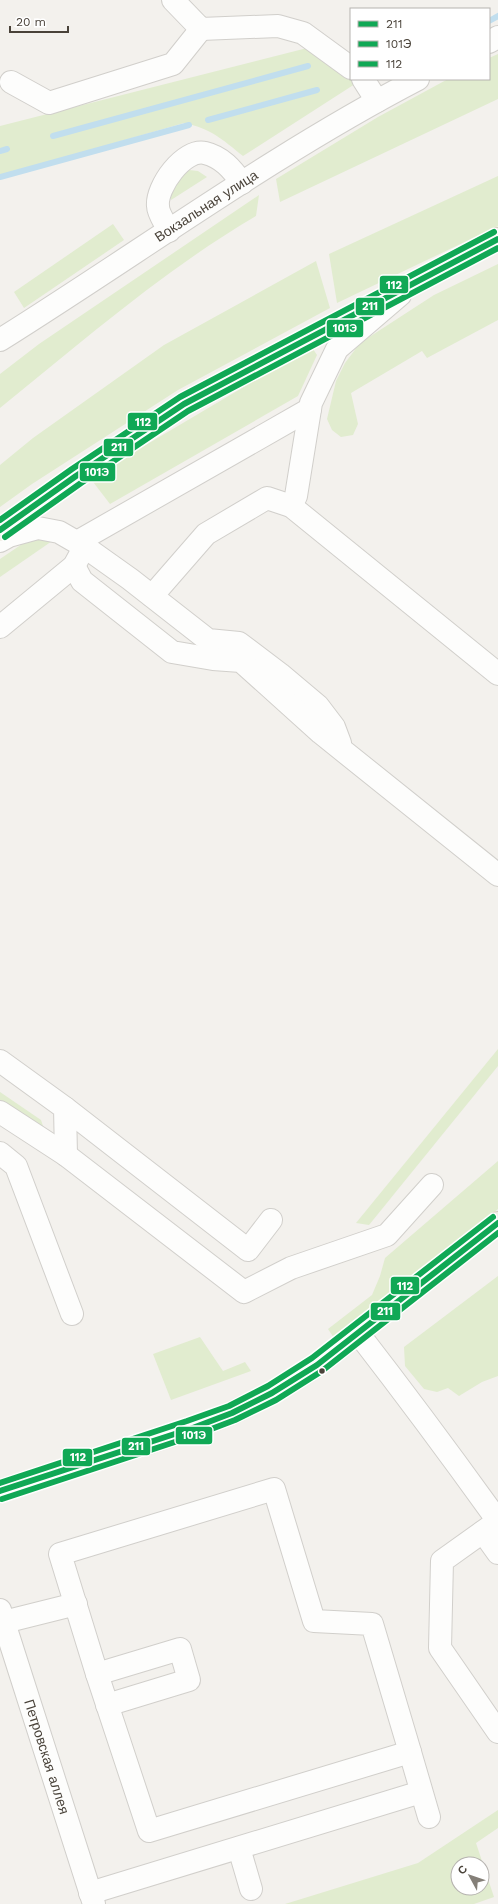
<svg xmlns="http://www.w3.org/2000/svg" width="498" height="1904" font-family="'Work Sans',sans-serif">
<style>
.green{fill:#e1eccf;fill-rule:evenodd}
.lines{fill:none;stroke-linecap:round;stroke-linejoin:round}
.stream{stroke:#c1deee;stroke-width:6}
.minor-casing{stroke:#d1cfcb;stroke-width:24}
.major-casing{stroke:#d4ccbc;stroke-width:24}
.minor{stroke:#fdfdfc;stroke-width:22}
.major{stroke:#f1eee6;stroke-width:22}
.bus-1-casing{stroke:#fff;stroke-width:9}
.bus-2-casing{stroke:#fff;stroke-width:9}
.bus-3-casing{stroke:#fff;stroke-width:9}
.bus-1{stroke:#10a855;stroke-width:6}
.bus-2{stroke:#10a855;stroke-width:6}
.bus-3{stroke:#10a855;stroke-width:6}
.bus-dot{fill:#494239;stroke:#fff;stroke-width:1.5}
.labels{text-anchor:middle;stroke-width:3.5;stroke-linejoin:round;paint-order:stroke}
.street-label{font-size:14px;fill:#494239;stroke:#fff}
.line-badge{stroke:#fff;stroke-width:1.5}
.badge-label{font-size:11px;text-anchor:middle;font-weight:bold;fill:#fff}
</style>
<rect width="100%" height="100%" fill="#f3f1ed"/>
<g class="green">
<path d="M 315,46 L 351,78 L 355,84 L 243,156 C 222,139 210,128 184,123 L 0,176 L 0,126 Z"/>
<polygon points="498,54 498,99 280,202 276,179 378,117 448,79 489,79 489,58"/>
<path d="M 189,170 L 198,171 L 207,177 L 171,200 C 171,182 175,180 189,170 Z"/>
<polygon points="498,176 498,226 337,303 329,254"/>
<path d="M 259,195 L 256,216 C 164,270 83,341 0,408 L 0,374 L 39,344 Z"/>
<polygon points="113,224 124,240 24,308 14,292"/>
<polygon points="316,261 330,308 178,390 32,484 0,507 0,465 33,438 164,345"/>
<polygon points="498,264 498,320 427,358 422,351 351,393 358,424 353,435 341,437 332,430 327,419 336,381 345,363 360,343 434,295"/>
<polygon points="308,349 313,349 317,355 298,396 110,504 90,478"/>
<polygon points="37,534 55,539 0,577 0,559"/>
<polygon points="498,1049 498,1066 369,1225 356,1223"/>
<polygon points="0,1092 41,1120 44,1129 0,1103"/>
<polygon points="498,1161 498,1209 334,1338 328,1329 372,1295 380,1276 385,1258"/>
<polygon points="498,1276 498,1376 482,1382 459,1396 448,1388 437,1392 424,1389 405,1366 404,1347"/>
<polygon points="200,1337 223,1371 245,1362 251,1371 171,1400 153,1354"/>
<path d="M 498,1810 L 498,1828 L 476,1843 L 494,1897 L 474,1904 L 285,1904 L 418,1863 ZM 458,1864 L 482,1864 L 482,1888 L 458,1888 Z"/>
</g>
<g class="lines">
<g class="stream">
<polyline points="489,21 498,16"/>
<polyline points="208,120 317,90"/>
<polyline points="53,136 308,66"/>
<polyline points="0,151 7,149"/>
<polyline points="0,177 189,125"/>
</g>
<defs>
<g id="minor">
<polyline points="173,0 201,29 278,26 303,33 351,68"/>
<polyline points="489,42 498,37"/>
<polyline points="363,79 377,101"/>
<polyline points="11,82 49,103 173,64 201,29"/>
<path d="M 169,231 C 166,224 158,214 158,206 C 156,187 184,148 205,153 C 222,157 232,169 242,183"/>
<path id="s1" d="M 0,340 C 139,253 272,155 418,79"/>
<polyline points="291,506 296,496 311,403 337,349 400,295"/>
<polyline points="0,541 9,536 38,528 59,532 85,547 130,579 208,640 239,643 280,674 318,706 334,727 340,743"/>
<polyline points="77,542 310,409"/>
<polyline points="74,566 82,581 172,652 213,659 241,661 321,733 498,875"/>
<polyline points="152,596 206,534 267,498 291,506 498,674"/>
<polyline points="0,627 74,566 80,555"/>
<polyline points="0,1061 65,1108 66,1155"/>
<polyline points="65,1108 248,1250 271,1220"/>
<polyline points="0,1112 66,1155 244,1292 291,1268 387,1235 432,1185"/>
<polyline points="0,1153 16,1166 72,1314"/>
<path d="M 358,1333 C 406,1395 452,1457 498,1521"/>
<polygon points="274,1489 314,1621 372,1624 410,1752 149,1831 97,1674 60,1554"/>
<polyline points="498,1521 442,1561 440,1648 498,1732"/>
<polyline points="483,1532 498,1553"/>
<path id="s2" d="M 0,1610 L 94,1904"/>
<polyline points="4,1622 76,1604"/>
<polyline points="97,1674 180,1649 189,1680 107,1705"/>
<polyline points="410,1752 429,1817"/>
<polyline points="239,1848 251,1889"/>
<polyline points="90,1893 421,1792"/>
</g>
<g id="major">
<polyline points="0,530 76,476 184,404 498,239"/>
<polyline points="0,1491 190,1429 232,1413 272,1393 317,1365 498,1223"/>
</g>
</defs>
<use href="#minor" class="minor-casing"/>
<use href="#major" class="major-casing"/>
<use href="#minor" class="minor"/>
<use href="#major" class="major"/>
<defs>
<g id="bus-1">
<polyline points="0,530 76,476 184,404 498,239"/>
<polyline points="0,1491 190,1429 232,1413 272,1393 317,1365 498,1223"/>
</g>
<g id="bus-2">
<polyline points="5,537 81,483 188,411 498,248"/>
<polyline points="2,1499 193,1436 235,1420 276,1400 322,1371 498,1233"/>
</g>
<g id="bus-3">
<polyline points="0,520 72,469 180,397 494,232"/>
<polyline points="0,1483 187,1421 229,1406 268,1386 312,1358 493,1217"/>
</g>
</defs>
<use href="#bus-1" class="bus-1-casing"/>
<use href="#bus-2" class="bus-2-casing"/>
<use href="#bus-3" class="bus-3-casing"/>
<use href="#bus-1" class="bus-1"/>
<use href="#bus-2" class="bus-2"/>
<use href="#bus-3" class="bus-3"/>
</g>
<circle class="bus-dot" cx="322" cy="1371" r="3.5"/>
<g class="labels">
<g class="street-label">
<text dy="5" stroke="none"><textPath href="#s1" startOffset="246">Вокзальная улица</textPath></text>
<text dy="5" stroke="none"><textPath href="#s2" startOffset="154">Петровская аллея</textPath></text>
</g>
</g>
<g class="line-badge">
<rect x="379" y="275" width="30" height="19" rx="4" fill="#10a855"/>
<rect x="355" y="297" width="30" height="19" rx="4" fill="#10a855"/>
<rect x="326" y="319" width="38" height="19" rx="4" fill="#10a855"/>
<rect x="127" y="412" width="31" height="19" rx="4" fill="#10a855"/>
<rect x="103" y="438" width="31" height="19" rx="4" fill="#10a855"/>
<rect x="79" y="462" width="37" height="20" rx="4" fill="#10a855"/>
<rect x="390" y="1276" width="30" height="19" rx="4" fill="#10a855"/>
<rect x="370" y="1302" width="31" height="19" rx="4" fill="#10a855"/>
<rect x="175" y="1426" width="38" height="19" rx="4" fill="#10a855"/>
<rect x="121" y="1437" width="30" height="19" rx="4" fill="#10a855"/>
<rect x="62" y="1448" width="31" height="19" rx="4" fill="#10a855"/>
</g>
<g class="badge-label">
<text x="394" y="289">112</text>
<text x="370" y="310">211</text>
<text x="345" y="332">101Э</text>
<text x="143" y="426">112</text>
<text x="119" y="451">211</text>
<text x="97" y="476">101Э</text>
<text x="405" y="1290">112</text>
<text x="385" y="1315">211</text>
<text x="194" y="1439">101Э</text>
<text x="136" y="1450">211</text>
<text x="78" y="1461">112</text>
</g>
<rect x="350" y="8" width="140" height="72" fill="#ffffff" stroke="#b6b3b0"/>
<rect x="358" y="21" width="20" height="6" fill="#10a855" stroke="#b6b3b0"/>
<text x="386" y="28" font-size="12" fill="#494239">211</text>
<rect x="358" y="41" width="20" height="6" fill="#10a855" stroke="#b6b3b0"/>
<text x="386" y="48" font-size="12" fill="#494239">101Э</text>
<rect x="358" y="61" width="20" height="6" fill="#10a855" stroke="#b6b3b0"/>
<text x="386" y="68" font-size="12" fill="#494239">112</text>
<g transform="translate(470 1876) rotate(310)"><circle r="19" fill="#ffffff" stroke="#b6b3b0"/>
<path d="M0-3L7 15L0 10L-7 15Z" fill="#847f78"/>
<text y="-6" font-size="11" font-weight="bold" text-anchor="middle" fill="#494239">С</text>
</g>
<path d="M10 26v6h58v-6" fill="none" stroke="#494239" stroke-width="2"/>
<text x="16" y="26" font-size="12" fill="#494239" stroke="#ffffff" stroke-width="3" paint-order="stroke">20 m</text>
</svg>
